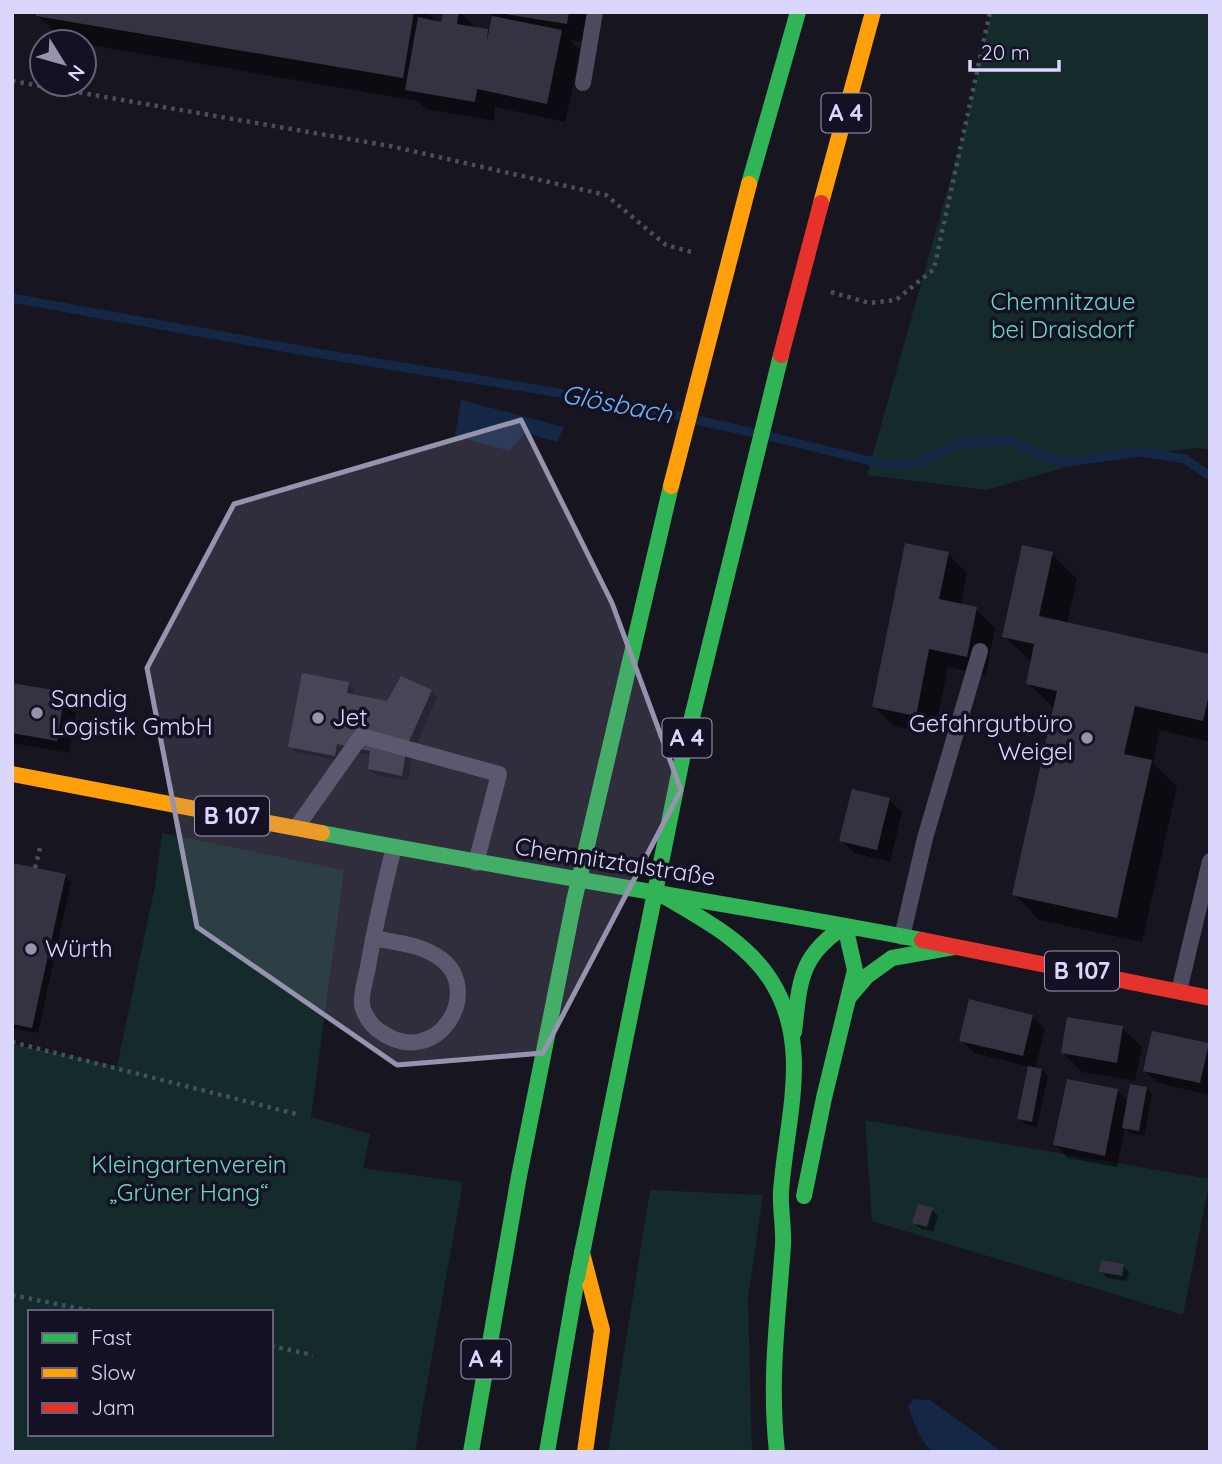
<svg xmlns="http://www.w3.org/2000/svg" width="1222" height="1464" font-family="Quicksand,sans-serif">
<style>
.green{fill:#142a2b;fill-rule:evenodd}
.water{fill:#142746}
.shadow{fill:#0007}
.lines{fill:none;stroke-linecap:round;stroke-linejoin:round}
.stream{stroke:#142746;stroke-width:9}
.building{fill:#353342}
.path{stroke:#46515d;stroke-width:4.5;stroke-dasharray:3.5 5;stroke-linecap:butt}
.lane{stroke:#4c4b60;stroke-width:16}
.fast{stroke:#30b455;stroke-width:16}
.slow{stroke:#ff9f0a;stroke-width:16}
.jam{stroke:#e5322d;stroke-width:16}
.fast-bridge{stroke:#30b455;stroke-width:16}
.slow-bridge{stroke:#ff9f0a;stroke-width:16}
.jam-bridge{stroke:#e5322d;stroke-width:16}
.marked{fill:#9693af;fill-opacity:0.2;stroke:#9693af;stroke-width:5;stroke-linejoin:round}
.poi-dot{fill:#9693af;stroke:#141124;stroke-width:2.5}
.labels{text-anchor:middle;stroke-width:7;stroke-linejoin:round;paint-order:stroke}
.shield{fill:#141124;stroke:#9f9cbb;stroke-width:2}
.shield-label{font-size:23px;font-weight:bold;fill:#dbd7fc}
.park-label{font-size:24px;fill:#69d6bb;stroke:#141124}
.poi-label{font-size:24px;fill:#dbd7fc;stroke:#141124;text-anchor:start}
.street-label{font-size:24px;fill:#dbd7fc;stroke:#141124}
.water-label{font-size:26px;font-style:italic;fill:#6eb5f3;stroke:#141124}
</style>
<rect width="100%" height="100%" fill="#171520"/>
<g class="green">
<polygon points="991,12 1210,12 1210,450 1197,448 1087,461 986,490 867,475 965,128"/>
<path d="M 162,833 L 344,870 L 311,1117 L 370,1134 L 363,1168 L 463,1182 L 415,1452 L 12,1452 L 12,1044 L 117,1066 L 155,886 ZM 30,1312 L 271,1312 L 271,1434 L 30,1434 Z"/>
<polygon points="865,1120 1210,1179 1183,1315 872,1221"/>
<polygon points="650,1190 763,1195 748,1298 752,1452 608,1452"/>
</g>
<g class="water">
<polygon points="461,400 564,427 557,442 524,433 510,451 455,436"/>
<path d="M 914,1399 L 930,1400 L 1002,1452 L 932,1452 C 919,1438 914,1424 908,1406 Z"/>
</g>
<g class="shadow">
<polygon points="38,12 427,12 438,23 443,24 445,12 460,12 477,29 491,31 494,17 488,12 591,12 586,42 570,40 581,51 565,122 495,107 494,121 426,109 418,101 84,44 84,42 63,40 37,15"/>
<polygon points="948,554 967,573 961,605 976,609 995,628 986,675 948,667 934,734 893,726 874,706"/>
<polygon points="1052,554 1077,579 1067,624 1210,656 1210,742 1160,730 1153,763 1177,787 1142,942 1039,920 1014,894 1055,709 1028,683 1032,662 1004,636"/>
<polygon points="348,683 354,689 353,696 388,703 431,691 437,697 413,753 408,781 375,775 369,769 371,755 342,749 340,761 296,752 290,746"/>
<polygon points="12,685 64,694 77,707 69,753 12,743"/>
<polygon points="889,799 902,812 890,862 854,853 841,840"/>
<polygon points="12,865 65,876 71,882 38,1033 12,1028"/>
<polygon points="1032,1016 1045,1029 1035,1069 1042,1070 1048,1076 1037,1127 1025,1124 1019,1118 1030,1067 974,1053 961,1040"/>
<polygon points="1122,1028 1142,1047 1135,1081 1082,1072 1063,1053"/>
<polygon points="1208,1045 1210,1047 1210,1095 1158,1083 1145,1071"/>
<polygon points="1146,1088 1152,1094 1144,1136 1130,1133 1125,1128 1117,1167 1068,1158 1055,1145 1117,1090 1128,1102"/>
<polygon points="932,1210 938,1216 933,1232 920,1228 914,1222"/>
<polygon points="1123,1266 1129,1272 1127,1281 1107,1278 1101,1272"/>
</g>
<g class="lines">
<g class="stream">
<polyline points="12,298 316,353 621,403 679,416"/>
<polyline points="696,420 751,432"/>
<polyline points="768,436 891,466 921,462 957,444 1007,440 1047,457 1068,462 1139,452 1185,459 1210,476"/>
</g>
</g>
<g class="building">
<polygon points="36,12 414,12 403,78 36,16"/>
<polygon points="443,12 459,12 457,24 488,29 487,40 492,16 562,30 547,104 477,89 475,102 405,90 418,17 441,22"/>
<polygon points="493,12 569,12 567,24"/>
<polygon points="905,543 949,552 939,599 977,607 967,657 929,649 916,716 872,707"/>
<polygon points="1022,545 1053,552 1039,616 1210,654 1210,690 1203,721 1135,706 1124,754 1152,760 1117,918 1012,895 1057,691 1026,684 1034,644 1002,637"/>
<polygon points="302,673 349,682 347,693 387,701 401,676 432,690 407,746 402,776 368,769 370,751 337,744 335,756 288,747"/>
<polygon points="12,683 65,692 57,741 12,733"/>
<polygon points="852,789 890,798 877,850 839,841"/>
<polygon points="12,863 66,874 32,1028 12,1024"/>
<polygon points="969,999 1033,1015 1023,1056 959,1041"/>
<polygon points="1067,1017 1123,1026 1117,1063 1061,1053"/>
<polygon points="1152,1031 1209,1043 1200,1083 1143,1071"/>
<polygon points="1028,1066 1042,1069 1032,1122 1017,1119"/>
<polygon points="1067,1079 1118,1089 1105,1156 1053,1145"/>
<polygon points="1130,1084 1147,1087 1139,1131 1122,1128"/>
<polygon points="918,1204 933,1208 927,1227 912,1223"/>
<polygon points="1101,1260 1124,1264 1122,1276 1099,1272"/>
</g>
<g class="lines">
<g class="path">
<polyline points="12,81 390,146 606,195 666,245 695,253"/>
<polyline points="831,292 869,303 896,300 934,269 990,12"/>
<polyline points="35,868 40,848"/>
<polyline points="12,1042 300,1115"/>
<polyline points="12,1295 97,1312"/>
<polyline points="271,1346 313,1355"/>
</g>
<g class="lane">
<polyline points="583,83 595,12"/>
<polyline points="296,828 361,736 499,774 476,863"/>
<polyline points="902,937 925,838 980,651"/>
<path d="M 373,938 C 393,942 417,944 435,955 C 489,985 438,1075 378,1030 C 371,1025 362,1012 362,1003 C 361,992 366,978 368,967 C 375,926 384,887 394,847"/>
<polyline points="1179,991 1210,861"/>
</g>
<g class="fast">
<polyline points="749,184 798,12"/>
<path d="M 322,833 C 522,872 723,902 922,940"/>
<path d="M 657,892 C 697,916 744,939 770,979 C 813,1045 786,1119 781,1192 C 780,1209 784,1227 783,1245 C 778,1318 769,1378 777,1452"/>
<polyline points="849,997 867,976 892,958 954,947"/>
<path d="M 794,1032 C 800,981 799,956 845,926 L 855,970 L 824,1098 L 804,1196"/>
<polyline points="471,1452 519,1176 574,901"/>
<polyline points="547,1452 577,1278"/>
</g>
<g class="slow">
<polyline points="821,203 873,12"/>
<polyline points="12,774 322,833"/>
<polyline points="582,1253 602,1330 585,1452"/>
</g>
<polyline class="jam" points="922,940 1210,998"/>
<g class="fast-bridge">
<polyline points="574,901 671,486"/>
<polyline points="577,1278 683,754 781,355"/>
</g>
<polyline class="slow-bridge" points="671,486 749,184"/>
<polyline class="jam-bridge" points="781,355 821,203"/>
</g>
<path class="marked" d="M 521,420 L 612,603 L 681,790 L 543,1053 L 397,1065 L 197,927 L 147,668 L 234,504 Z"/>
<g class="poi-dot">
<circle cx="37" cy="713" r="7"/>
<circle cx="318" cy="718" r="7"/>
<circle cx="1087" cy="738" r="7"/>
<circle cx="31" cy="949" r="7"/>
</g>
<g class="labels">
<g class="shield">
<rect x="821.5" y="93.5" width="49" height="39" rx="5"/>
<rect x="662.5" y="718.5" width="49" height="39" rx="5"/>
<rect x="195" y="796.5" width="74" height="39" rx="5"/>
<rect x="1045" y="951.5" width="74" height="39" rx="5"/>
<rect x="461.5" y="1339.5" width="49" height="39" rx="5"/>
</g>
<g class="shield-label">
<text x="846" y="121">A 4</text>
<text x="687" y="746">A 4</text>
<text x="232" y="824">B 107</text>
<text x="1082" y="979">B 107</text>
<text x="486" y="1367">A 4</text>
</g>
<g class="park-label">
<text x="1063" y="310">Chemnitzaue<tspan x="1063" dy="28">bei Draisdorf</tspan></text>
<text x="189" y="1173">Kleingartenverein<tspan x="189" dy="28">„Grüner Hang“</tspan></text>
</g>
<g class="poi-label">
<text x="51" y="707">Sandig<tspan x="51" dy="28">Logistik GmbH</tspan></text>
<text x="332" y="726">Jet</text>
<text x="1073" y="732" text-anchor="end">Gefahrgutbüro<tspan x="1073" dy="28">Weigel</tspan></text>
<text x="45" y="957">Würth</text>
</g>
<g class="street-label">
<text transform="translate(615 862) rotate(9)" y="8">Chemnitztalstraße</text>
</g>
<g class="water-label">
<text transform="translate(617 404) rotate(11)" y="9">Glösbach</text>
</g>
</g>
<rect width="1222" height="1464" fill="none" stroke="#dbd7fc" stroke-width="28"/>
<rect x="28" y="1310" width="245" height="126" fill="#141124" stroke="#64607a" stroke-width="2"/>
<rect x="42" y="1333" width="35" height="10" fill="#30b455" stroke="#64607a" stroke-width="2"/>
<text x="91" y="1345" font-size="21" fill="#dbd7fc">Fast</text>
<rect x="42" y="1368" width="35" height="10" fill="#ff9f0a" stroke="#64607a" stroke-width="2"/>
<text x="91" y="1380" font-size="21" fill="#dbd7fc">Slow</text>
<rect x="42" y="1403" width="35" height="10" fill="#e5322d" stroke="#64607a" stroke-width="2"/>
<text x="91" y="1415" font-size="21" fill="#dbd7fc">Jam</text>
<g transform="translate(63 63) rotate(127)"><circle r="33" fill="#141124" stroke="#64607a" stroke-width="2"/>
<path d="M0-5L12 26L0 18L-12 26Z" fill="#9693af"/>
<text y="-10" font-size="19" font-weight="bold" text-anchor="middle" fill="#dbd7fc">N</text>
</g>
<path d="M970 60v10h89v-10" fill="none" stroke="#dbd7fc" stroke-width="3.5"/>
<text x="981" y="60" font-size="21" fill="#dbd7fc" stroke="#141124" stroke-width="5" paint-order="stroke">20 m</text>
</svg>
